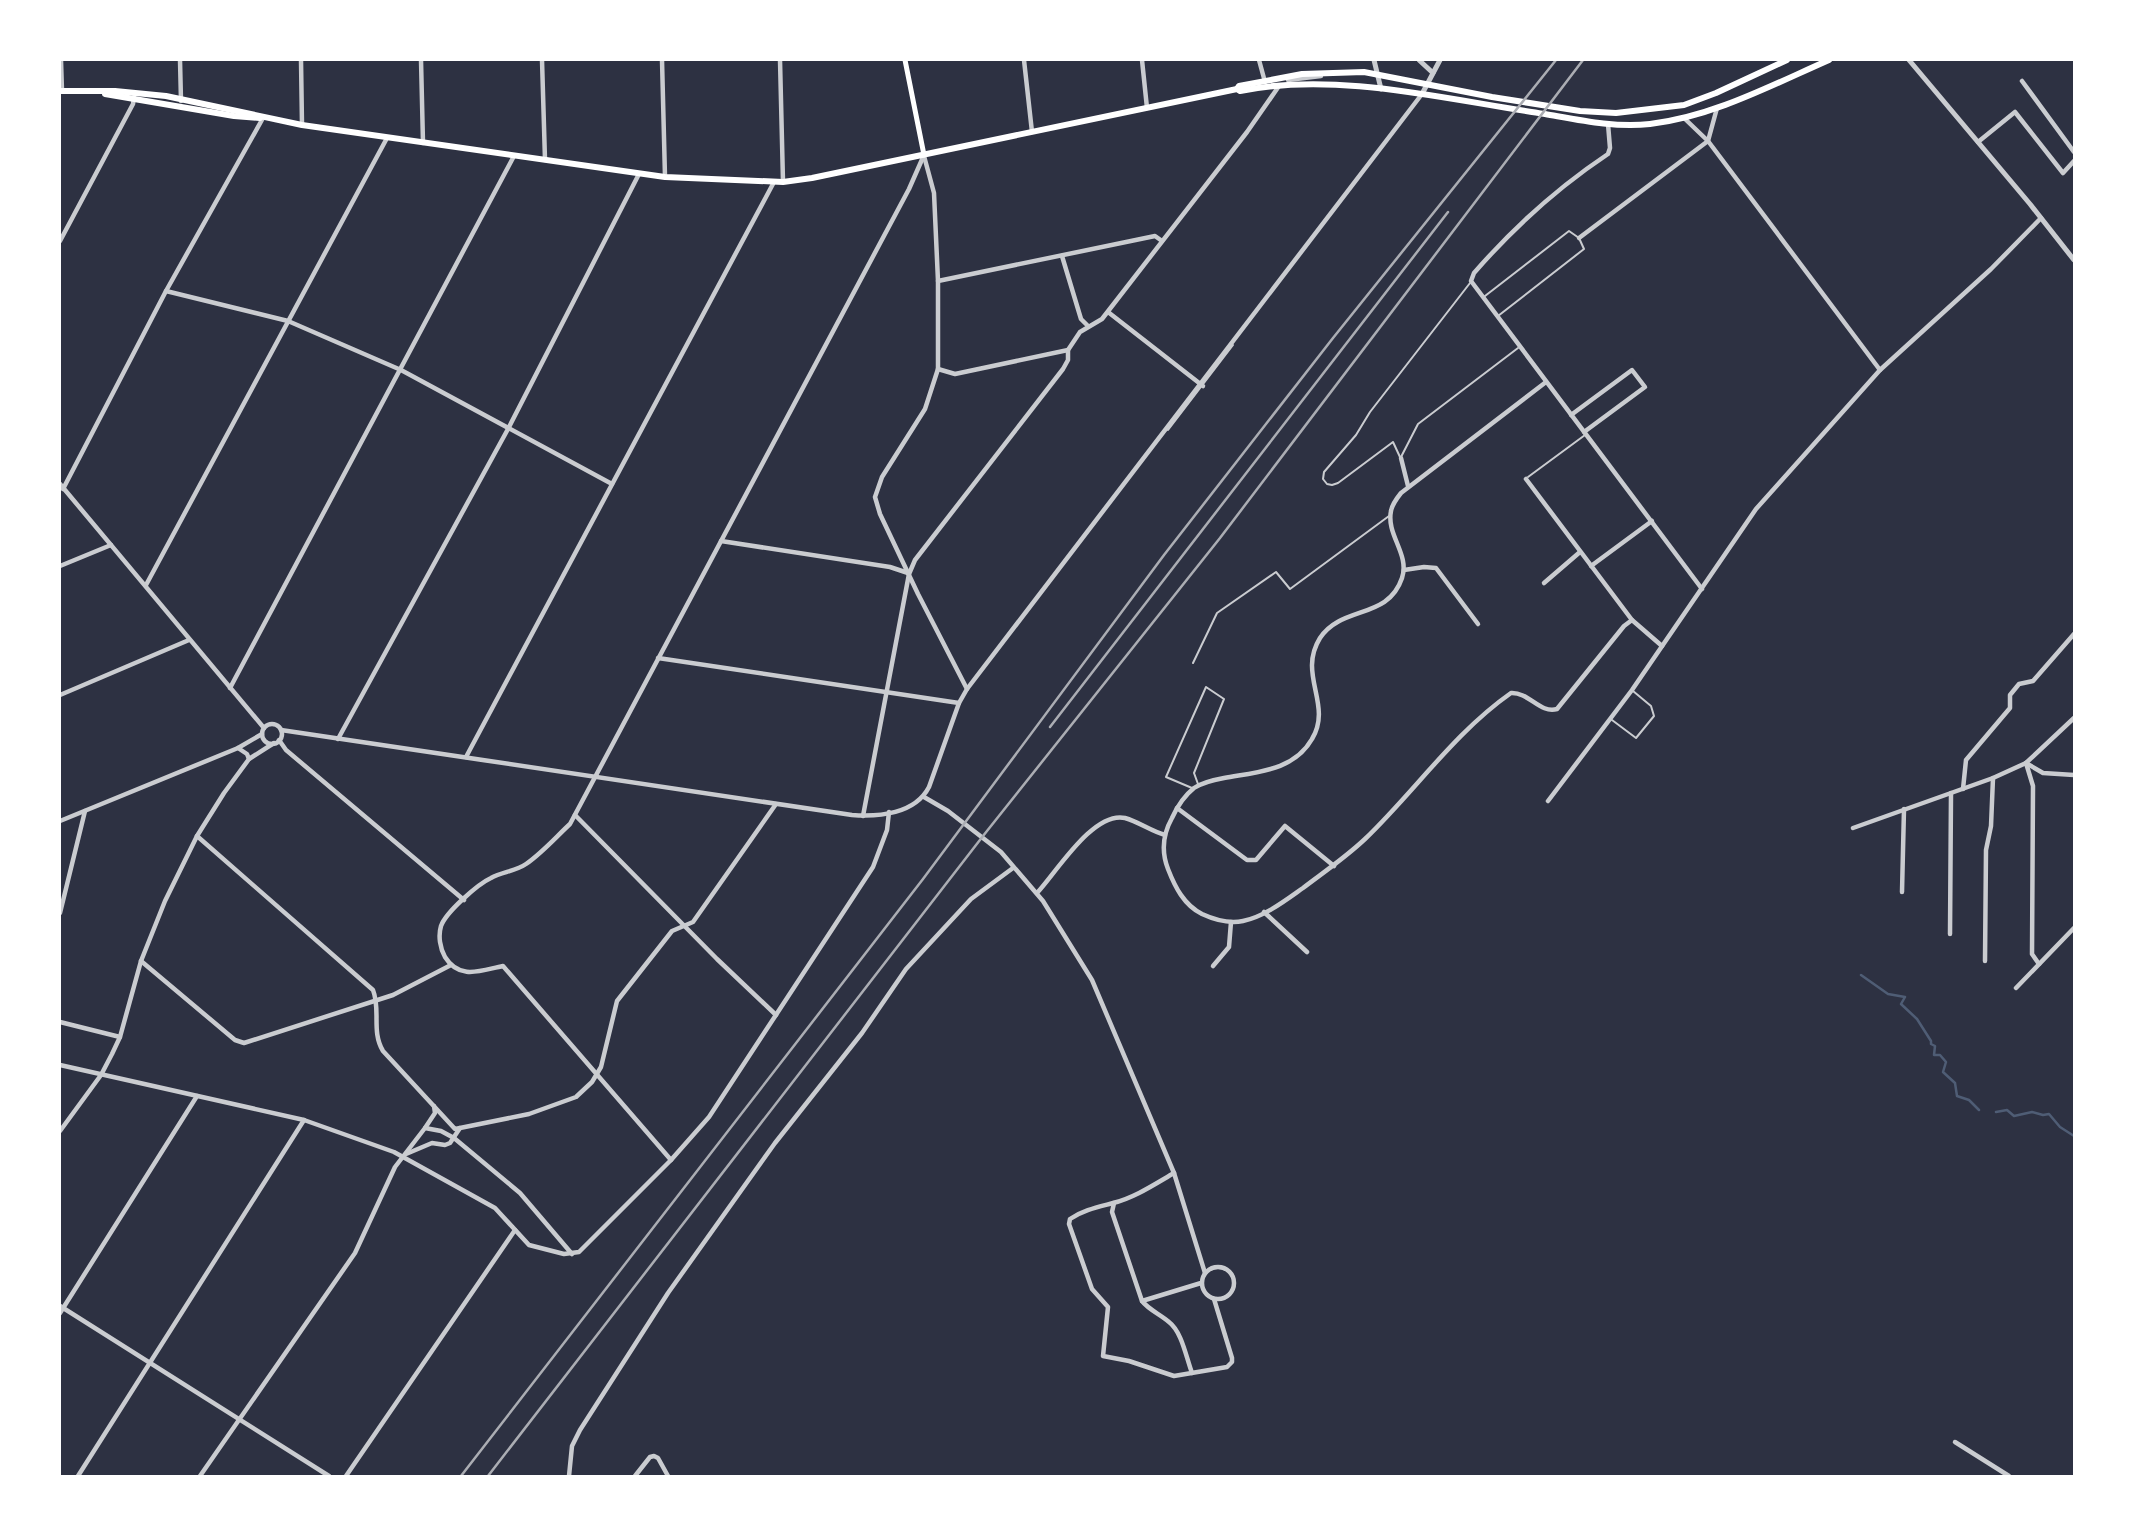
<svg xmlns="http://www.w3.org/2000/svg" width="2134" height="1536" font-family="'PT Sans Narrow',sans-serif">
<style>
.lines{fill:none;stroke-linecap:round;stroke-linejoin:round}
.stream{stroke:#4f5d75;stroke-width:2.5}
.service{stroke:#caccd0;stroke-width:2}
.minor{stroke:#caccd0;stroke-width:4.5}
.tertiary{stroke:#caccd0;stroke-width:5}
.secondary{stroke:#fff;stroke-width:5}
.primary{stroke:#fff;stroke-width:6}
.rail{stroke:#abadb3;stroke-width:2.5}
</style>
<rect width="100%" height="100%" fill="#2d3142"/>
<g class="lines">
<g class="stream">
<polyline points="1861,975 1888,994 1905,997 1901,1004 1917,1019 1931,1041 1931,1044 1935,1046 1934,1055 1940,1055 1946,1062 1943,1072 1955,1083 1957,1096 1969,1100 1979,1110"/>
<polyline points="1996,1112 2007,1110 2014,1116 2032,1112 2043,1115 2049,1114 2060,1127 2074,1136"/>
</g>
<g class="service">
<polyline points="1485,296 1569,231 1579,238 1584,249 1498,316"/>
<polyline points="1168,430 1233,345"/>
<polyline points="1400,457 1393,442 1338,483 1332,485 1327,484 1323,479 1324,472 1356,435 1370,412 1470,283"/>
<polyline points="1401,457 1418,424 1518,348"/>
<polyline points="1528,477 1585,435"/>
<polyline points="1193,663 1217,613 1276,572 1290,589 1389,516"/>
<polyline points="1612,720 1636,738 1654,716 1651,706 1633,691"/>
<polyline points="1192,788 1166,777 1206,687 1224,699 1194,773 1198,784"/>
</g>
<g class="minor">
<polyline points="61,60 62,91"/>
<polyline points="180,60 181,101"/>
<polyline points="301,60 302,125"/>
<polyline points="421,60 423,143"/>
<polyline points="542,60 545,160"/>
<polyline points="662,60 665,177"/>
<polyline points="780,60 783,182"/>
<polyline points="1024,60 1032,132"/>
<polyline points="1142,60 1147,108"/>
<polyline points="1259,60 1265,82"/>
<polyline points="1288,80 1321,76"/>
<polyline points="2022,81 2074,152"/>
<polyline points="1684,118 1708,141 1880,370"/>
<path d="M 1608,124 L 1610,148 L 1608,154 C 1557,188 1514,227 1474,273 L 1471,281 L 1702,589"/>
<polyline points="1708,141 1717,108"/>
<polyline points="1978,142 2015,112 2063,173 2074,161"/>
<polyline points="924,156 934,193 938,281 938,369 925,409 882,477 875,497 880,514 918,594 967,689"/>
<polyline points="1579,238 1708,141"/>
<polyline points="60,241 133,104 134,97"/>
<polyline points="1062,256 1081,319 1088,326"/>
<polyline points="938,281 1155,236 1162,241"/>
<polyline points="166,291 288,321 401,370 612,484"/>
<polyline points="1108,312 1203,386"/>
<polyline points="938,369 955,374 1068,350"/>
<path d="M 1546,382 L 1401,493 C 1397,498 1392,505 1391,511 C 1386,535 1410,554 1402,578 C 1388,620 1342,605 1320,638 C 1297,675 1333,704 1312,739 C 1294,771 1256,772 1224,778 C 1213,780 1203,782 1194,788 C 1184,796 1177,807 1172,818 C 1163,834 1161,851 1168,869 C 1175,887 1184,905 1202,914 C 1215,920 1228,924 1243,921 C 1264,917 1286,900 1303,888 C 1324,872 1346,857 1365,839 C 1415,791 1454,733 1511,693 C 1529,692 1540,714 1557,709 L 1624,626 L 1632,620 L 1662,646"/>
<polyline points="1571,415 1632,370 1645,387 1584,432"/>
<polyline points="1401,458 1408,486"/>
<polyline points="1526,479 1632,620"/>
<polyline points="60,484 264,728"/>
<polyline points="63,489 166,291 263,118"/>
<polyline points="721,541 890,567 908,573"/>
<polyline points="60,566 111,545"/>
<polyline points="1591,566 1652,521"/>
<polyline points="1404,570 1424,567 1436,568 1478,624"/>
<polyline points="1544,583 1580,552"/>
<polyline points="146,585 387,138"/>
<polyline points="658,658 959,703"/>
<polyline points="230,688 514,156"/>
<polyline points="60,695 189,640"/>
<circle cx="272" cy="734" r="10"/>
<path d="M 281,730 L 852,815 C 879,817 915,814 929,787 L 959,703 L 967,689 L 1422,94"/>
<polyline points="338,739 508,429 639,174"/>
<polyline points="279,740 286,750 464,900"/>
<polyline points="238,748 247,754 249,759"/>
<polyline points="466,757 774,182"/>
<polyline points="2026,763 2033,786 2032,954 2039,964"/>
<polyline points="2026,763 2043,773 2074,775"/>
<polyline points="1963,789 1966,760 2010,708 2010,695 2019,684 2033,681 2074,634"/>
<polyline points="924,797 948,811 1001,852 1043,901 1092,980 1174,1173 1205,1273"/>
<polyline points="1548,801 1632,690 1756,509 1880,370 1991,269 2041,218"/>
<polyline points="1177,808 1247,860 1256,860 1285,826 1334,866"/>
<polyline points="575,815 717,959 776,1015"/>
<polyline points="863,816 909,574 915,560 1063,369 1068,360 1068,350 1080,332 1102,319 1247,132 1279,86"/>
<polyline points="60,821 238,748 262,734"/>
<polyline points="1853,828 1993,778 2026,763 2074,718"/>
<path d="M 197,836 L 373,990 C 381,1010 371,1031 383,1051 L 455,1129 L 529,1114 L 576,1097 L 592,1082 L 601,1067 L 617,1001 L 672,931 L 693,922 L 776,804"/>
<polyline points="1902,892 1904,809"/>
<path d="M 1037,893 C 1056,873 1093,811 1125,818 C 1139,822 1151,831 1165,835"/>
<polyline points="1264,912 1307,952"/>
<polyline points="60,913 85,811"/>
<polyline points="1950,934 1951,793"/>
<polyline points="141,961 235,1040 244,1043 393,995 451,965"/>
<polyline points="1985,961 1986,850 1991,826 1993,778"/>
<polyline points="1213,966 1229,947 1231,922"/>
<polyline points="2016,988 2074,928"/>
<polyline points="60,1022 120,1037"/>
<polyline points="60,1065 304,1120 394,1152 495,1208 529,1245 564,1254 579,1252 671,1160 709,1117 873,867 887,830 889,812"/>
<polyline points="425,1128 435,1113 434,1106"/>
<polyline points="60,1131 101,1075 112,1054 120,1037 141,961 165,901 197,836 224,793 249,759 274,743"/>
<polyline points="406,1154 432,1143 445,1145 450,1143 460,1128"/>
<path d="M 671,1160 L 503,966 C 482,970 460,981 445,957 C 440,948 438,936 441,926 C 446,912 478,884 491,878 C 502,872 516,871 526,864 C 542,853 556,837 570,824 L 909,189 L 924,155"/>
<path d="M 1174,1173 C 1155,1184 1134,1198 1113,1203 C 1098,1207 1083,1210 1070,1219 L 1069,1224 L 1092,1289 L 1108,1307 L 1103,1356 L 1129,1361 L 1174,1376 L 1227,1367 L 1232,1362 L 1232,1358 L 1214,1299"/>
<path d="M 1114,1203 L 1112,1212 L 1142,1301 C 1149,1310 1160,1314 1169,1322 C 1182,1332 1186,1357 1192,1373"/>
<circle cx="1218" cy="1283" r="16"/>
<polyline points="1142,1301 1201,1283"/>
<polyline points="60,1306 329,1476"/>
<polyline points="60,1313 197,1096"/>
<polyline points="1955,1442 2009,1476"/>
<polyline points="78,1476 304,1120"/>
<polyline points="200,1476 355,1253 395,1167 425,1128 441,1131 454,1138 520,1193 572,1254"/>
<polyline points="346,1476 515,1230"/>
<polyline points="569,1476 572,1446 580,1430 668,1293 775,1143 862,1033 906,969 971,899 1013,868"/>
<polyline points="635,1476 650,1457 654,1456 658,1458 668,1476"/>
</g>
<g class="tertiary">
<polyline points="1374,60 1381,89"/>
<polyline points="1419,60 1433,73"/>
<polyline points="1909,60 2030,204 2074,260"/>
<polyline points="1422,94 1440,60"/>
</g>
<polyline class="secondary" points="905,60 924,155"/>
<g class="primary">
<polyline points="1237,89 1239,86 1302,74 1364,72 1492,97 1580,111 1616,113 1684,105 1716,93 1787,60"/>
<path d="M 60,91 L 115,91 L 166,96 L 302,125 L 665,177 L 783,182 L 812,178 L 1237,89 L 1240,91 C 1337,71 1448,100 1545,114 C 1579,120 1615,128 1650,124 C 1712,117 1772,85 1829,60"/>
<polyline points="105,94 234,116 260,118"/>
</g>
<g class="rail">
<polyline points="1050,727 1448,212"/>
<polyline points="461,1476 923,879 1164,555 1333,338 1556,60"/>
<polyline points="488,1476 983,836 1220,538 1583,60"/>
</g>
</g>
<rect width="2134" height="1536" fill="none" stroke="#ffffff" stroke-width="122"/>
</svg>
